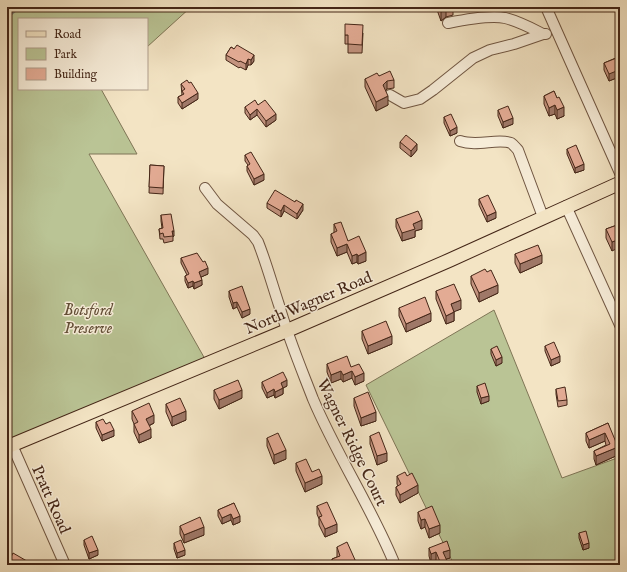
<svg xmlns="http://www.w3.org/2000/svg" width="627" height="572" font-family="'IM FELL English',serif">
<style>
.green{fill:#bac495;stroke:#7f7556}
.lines{fill:none;stroke-linecap:round;stroke-linejoin:round}
.stream{stroke:#7b807b;stroke-width:2}
.minor-casing{stroke:#705642;stroke-width:12}
.major-casing{stroke:#442617;stroke-width:15}
.minor{stroke:#f7edd9;stroke-width:10}
.major{stroke:#f3e4c4;stroke-width:13}
.wall{fill:#c3937f;stroke:#442617}
.shaded-wall{fill:#9f7868;stroke:#442617}
.building{fill:#e3ab94;stroke:#442617}
.labels{text-anchor:middle;stroke-width:3;stroke-linejoin:round;paint-order:stroke}
.street-label{font-size:16px;fill:#442617;stroke:#f7edd9}
.park-label{font-size:16px;font-style:italic;fill:#624e36;stroke:#f7edd9}
</style>
<rect width="100%" height="100%" fill="#f3e4c4"/>
<filter id="stains"><feTurbulence type="fractalNoise" baseFrequency=".005" numOctaves="4"/><feColorMatrix values="0 0 0 0 .2 0 0 0 0 .09 0 0 0 0 .02 0 0 0 .5 -.17"/></filter>
<radialGradient id="worn" r=".72"><stop offset=".6" stop-color="#630" stop-opacity="0"/><stop offset="1" stop-color="#630" stop-opacity=".3"/></radialGradient>
<g class="green">
<polygon points="7,7 191,7 147,47 147,19 19,19 19,89 101,89 137,154 89,154 205,359 7,442"/>
<polygon points="494,310 562,478 620,457 620,565 454,565 366,385"/>
</g>
<g class="lines">
<polyline class="stream" points="7,18 20,7"/>
<defs>
<g id="minor">
<polyline points="546,7 620,173"/>
<path d="M 448,23 C 463,20 491,15 505,18 C 518,21 531,28 543,34 L 546,34"/>
<polyline points="390,95 404,103 420,99 433,90 473,58 490,50 514,44 543,34"/>
<path d="M 460,141 C 477,147 498,138 511,143 C 514,145 516,148 518,150 L 543,217"/>
<path d="M 205,188 L 217,204 L 253,235 L 258,242 C 266,262 272,284 279,305 C 288,337 301,368 313,399 C 337,456 372,508 395,565"/>
<polyline points="566,206 620,325"/>
<polyline points="12,445 65,565"/>
</g>
<polyline id="major" points="7,447 293,328 450,260 620,183"/>
</defs>
<use href="#minor" class="minor-casing"/>
<use href="#major" class="major-casing"/>
<use href="#minor" class="minor"/>
<use href="#major" class="major"/>
</g>
<g class="wall">
<polygon points="436,7 453,7 453,15 446,17 441,21"/>
<polygon points="363,33 362,53 348,53 348,44 345,44 345,35"/>
<polygon points="231,47 254,61 251,65 248,65 246,70 240,67 239,68 226,60 226,55"/>
<polygon points="620,54 620,73 619,74 619,77 609,81 604,70 604,63 618,57 618,55"/>
<polygon points="379,76 394,80 394,88 387,89 385,91 388,105 376,111 365,87 365,79"/>
<polygon points="181,84 198,99 182,109 178,103 178,97 182,95"/>
<polygon points="554,91 564,116 557,119 555,114 549,116 544,104 544,96"/>
<polygon points="258,105 276,120 266,127 257,115 250,120 245,113 245,107"/>
<polygon points="498,110 513,124 503,128 498,116"/>
<polygon points="444,117 457,133 450,136 444,123"/>
<polygon points="400,142 417,150 411,157 400,148"/>
<polygon points="567,149 584,170 575,173 567,154"/>
<polygon points="245,155 264,180 254,185 247,171 247,166 248,165 245,161"/>
<polygon points="150,165 164,166 163,194 149,193"/>
<polygon points="479,199 496,218 487,222 479,205"/>
<polygon points="295,202 303,210 297,219 284,211 281,217 267,208 267,203"/>
<polygon points="161,215 174,236 173,237 173,241 164,243 163,239 160,239 159,229 162,228 161,221"/>
<polygon points="396,219 422,229 415,231 415,237 402,241 396,227"/>
<polygon points="334,224 348,241 366,261 358,264 357,262 352,264 347,252 337,256 331,242 331,234 334,233"/>
<polygon points="620,224 612,251 606,238 606,229"/>
<polygon points="515,254 542,263 520,273 515,263"/>
<polygon points="181,258 208,274 201,277 202,285 194,289 193,286 188,288 185,281 185,276 187,275 181,263"/>
<polygon points="471,276 498,293 479,302 471,284"/>
<polygon points="229,291 250,314 242,318 237,307 233,309 229,297"/>
<polygon points="436,291 461,309 454,311 454,321 446,324 436,299"/>
<polygon points="399,308 431,321 406,332 399,316"/>
<polygon points="362,331 392,344 368,354 362,339"/>
<polygon points="545,346 560,362 551,366 545,351"/>
<polygon points="491,349 502,363 496,366 491,354"/>
<polygon points="327,364 351,367 364,381 355,385 352,378 343,382 341,379 331,383 327,372"/>
<polygon points="262,382 287,386 283,388 283,394 275,398 274,395 267,398 262,388"/>
<polygon points="477,386 489,401 481,404 477,392"/>
<polygon points="556,389 567,400 567,405 558,407 556,394"/>
<polygon points="214,390 242,398 219,409 214,399"/>
<polygon points="354,398 376,421 361,426 354,406"/>
<polygon points="166,404 186,420 172,426 166,412"/>
<polygon points="132,411 154,423 149,426 151,438 139,443 134,432 134,424 132,419"/>
<polygon points="96,422 106,424 114,436 102,441 96,428"/>
<polygon points="608,423 618,455 596,465 594,459 594,451 606,445 605,441 589,448 586,441 586,433"/>
<polygon points="370,436 387,461 377,465 370,444"/>
<polygon points="267,438 286,459 274,464 267,446"/>
<polygon points="296,463 312,472 322,484 305,492 296,471"/>
<polygon points="397,476 418,493 400,503 396,495 396,487 398,486 397,484"/>
<polygon points="234,503 240,522 233,525 231,520 222,524 218,516 218,510"/>
<polygon points="317,506 337,532 325,537 319,525 319,519 317,514"/>
<polygon points="418,512 440,533 429,538 425,527 421,529 418,521"/>
<polygon points="180,526 204,535 184,543 180,534"/>
<polygon points="579,533 589,548 583,550 579,538"/>
<polygon points="84,540 98,555 89,559 84,545"/>
<polygon points="174,543 185,555 177,558 174,549"/>
<polygon points="337,547 356,565 332,565 332,559 337,557"/>
<polygon points="429,548 450,558 446,559 447,565 438,565 436,560 431,563 429,556"/>
<polygon points="9,561 32,565 9,565"/>
</g>
<g class="shaded-wall">
<polygon points="446,8 446,17 441,21 441,12"/>
<polygon points="254,55 254,61 251,65 251,60"/>
<polygon points="248,59 248,65 246,70 246,64"/>
<polygon points="620,66 620,73 619,74 619,77 609,81 609,74 618,67"/>
<polygon points="387,81 387,89 383,94 383,85"/>
<polygon points="198,93 198,99 182,109 182,103"/>
<polygon points="388,96 388,105 376,111 376,102"/>
<polygon points="555,105 555,114 549,116 549,108"/>
<polygon points="564,107 564,116 557,119 557,110"/>
<polygon points="257,109 257,115 250,120 250,115"/>
<polygon points="276,114 276,120 266,127 266,121"/>
<polygon points="513,118 513,124 503,128 503,122"/>
<polygon points="457,127 457,133 450,136 450,131"/>
<polygon points="417,144 417,150 411,157 411,151"/>
<polygon points="584,164 584,170 575,173 575,168"/>
<polygon points="264,174 264,180 254,185 254,179"/>
<polygon points="303,204 303,210 297,219 297,214"/>
<polygon points="284,205 284,211 281,217 281,211"/>
<polygon points="496,212 496,218 487,222 487,216"/>
<polygon points="422,220 422,229 415,231 415,237 402,241 402,233 413,224"/>
<polygon points="172,231 174,231 174,236 173,237"/>
<polygon points="620,239 620,247 612,251 612,242"/>
<polygon points="347,244 347,252 337,256 337,248"/>
<polygon points="366,252 366,261 358,264 358,256"/>
<polygon points="357,254 357,262 352,264 352,256"/>
<polygon points="542,255 542,263 520,273 520,264"/>
<polygon points="208,268 208,274 199,278 199,272"/>
<polygon points="202,280 202,285 194,289 194,283"/>
<polygon points="193,281 193,286 188,288 188,283"/>
<polygon points="498,285 498,293 479,302 479,293"/>
<polygon points="461,300 461,309 451,313 451,304"/>
<polygon points="237,302 237,307 233,309 233,303"/>
<polygon points="250,309 250,314 242,318 242,312"/>
<polygon points="454,312 454,321 446,324 446,316"/>
<polygon points="431,313 431,321 406,332 406,324"/>
<polygon points="392,336 392,344 368,354 368,346"/>
<polygon points="560,356 560,362 551,366 551,360"/>
<polygon points="502,357 502,363 496,366 496,360"/>
<polygon points="341,371 341,379 331,383 331,375"/>
<polygon points="352,371 352,378 343,382 343,375"/>
<polygon points="364,373 364,381 355,385 355,377"/>
<polygon points="287,380 287,386 281,389 281,383"/>
<polygon points="283,388 283,394 275,398 275,392"/>
<polygon points="274,389 274,395 267,398 267,393"/>
<polygon points="242,390 242,398 219,409 219,400"/>
<polygon points="489,396 489,401 481,404 481,398"/>
<polygon points="186,411 186,420 172,426 172,417"/>
<polygon points="376,412 376,421 361,426 361,418"/>
<polygon points="154,415 154,423 146,427 146,419"/>
<polygon points="151,429 151,438 139,443 139,435"/>
<polygon points="114,430 114,436 102,441 102,435"/>
<polygon points="605,433 605,441 589,448 589,440"/>
<polygon points="618,447 618,455 596,465 596,456"/>
<polygon points="286,450 286,459 274,464 274,455"/>
<polygon points="387,453 387,461 377,465 377,456"/>
<polygon points="322,476 322,484 305,492 305,483"/>
<polygon points="418,485 418,493 400,503 400,495"/>
<polygon points="231,514 231,520 222,524 222,518"/>
<polygon points="240,516 240,522 233,525 233,519"/>
<polygon points="425,519 425,527 421,529 421,520"/>
<polygon points="337,524 337,532 325,537 325,529"/>
<polygon points="440,525 440,533 429,538 429,529"/>
<polygon points="204,527 204,535 184,543 184,535"/>
<polygon points="589,543 589,548 583,550 583,545"/>
<polygon points="98,550 98,555 89,559 89,553"/>
<polygon points="185,550 185,555 177,558 177,553"/>
<polygon points="450,550 450,558 443,560 443,552"/>
<polygon points="436,552 436,560 431,563 431,554"/>
<polygon points="447,561 447,565 441,565 441,564"/>
<polygon points="356,562 356,565 348,565"/>
</g>
<g class="building">
<polygon points="439,7 453,7 446,8 441,12"/>
<polygon points="345,24 363,25 362,45 348,44 348,35 345,35"/>
<polygon points="237,45 254,55 251,60 248,59 246,64 240,61 239,62 226,55 231,47 234,49"/>
<polygon points="620,54 620,66 618,67 619,70 609,74 604,63 619,57 618,55"/>
<polygon points="390,71 394,80 387,81 383,85 388,96 376,102 365,79 377,73 379,76"/>
<polygon points="187,80 189,83 191,82 198,93 182,103 178,97 184,94 182,91 185,89 181,84"/>
<polygon points="554,91 557,98 559,97 564,107 557,110 555,105 549,108 544,96"/>
<polygon points="255,100 258,105 265,100 276,114 266,121 257,109 250,115 245,107"/>
<polygon points="508,106 513,118 503,122 498,110"/>
<polygon points="451,114 457,127 450,131 444,117"/>
<polygon points="406,135 417,144 411,151 400,142"/>
<polygon points="576,145 584,164 575,168 567,149"/>
<polygon points="251,152 264,174 254,179 247,166 250,164 245,155"/>
<polygon points="150,165 164,166 163,188 149,187"/>
<polygon points="275,190 295,202 296,200 303,204 297,214 284,205 281,211 267,203"/>
<polygon points="488,195 496,212 487,216 479,199"/>
<polygon points="418,211 422,220 413,224 415,229 402,233 396,219"/>
<polygon points="171,214 174,231 172,231 173,236 164,237 163,233 160,234 159,229 163,228 161,215"/>
<polygon points="341,222 348,241 359,236 366,252 358,256 357,254 352,256 347,244 337,248 331,234 337,231 334,224"/>
<polygon points="620,224 620,239 612,242 606,229"/>
<polygon points="538,245 542,255 520,264 515,254"/>
<polygon points="197,253 203,262 205,261 208,268 199,272 202,280 194,283 193,281 188,283 185,276 189,274 181,258"/>
<polygon points="485,269 487,272 491,270 498,285 479,293 471,276"/>
<polygon points="454,284 461,300 451,304 454,312 446,316 436,291"/>
<polygon points="242,286 250,309 242,312 237,302 233,303 229,291"/>
<polygon points="425,297 431,313 406,324 399,308"/>
<polygon points="386,321 392,336 368,346 362,331"/>
<polygon points="554,342 560,356 551,360 545,346"/>
<polygon points="497,346 502,357 496,360 491,349"/>
<polygon points="347,356 351,367 359,364 364,373 355,377 352,371 343,375 341,371 331,375 327,364"/>
<polygon points="283,372 287,380 281,383 283,388 275,392 274,389 267,393 262,382"/>
<polygon points="238,380 242,390 219,400 214,390"/>
<polygon points="485,383 489,396 481,398 477,386"/>
<polygon points="565,387 567,400 558,401 556,389"/>
<polygon points="368,392 376,412 361,418 354,398"/>
<polygon points="180,398 186,411 172,417 166,404"/>
<polygon points="149,403 154,415 146,419 151,429 139,435 134,424 138,422 132,411"/>
<polygon points="103,419 106,424 110,422 114,430 102,435 96,422"/>
<polygon points="608,423 618,447 596,456 594,451 610,444 605,433 589,440 586,433"/>
<polygon points="379,432 387,453 377,456 370,436"/>
<polygon points="278,433 286,450 274,455 267,438"/>
<polygon points="306,459 312,472 319,469 322,476 305,483 296,463"/>
<polygon points="405,472 407,476 412,473 418,485 400,495 396,487 401,484 397,476"/>
<polygon points="327,502 337,524 325,529 319,517 322,516 317,506"/>
<polygon points="234,503 240,516 233,519 231,514 222,518 218,510"/>
<polygon points="432,506 440,525 429,529 425,519 421,520 418,512"/>
<polygon points="200,517 204,527 184,535 180,526"/>
<polygon points="586,531 589,543 583,545 579,533"/>
<polygon points="92,536 98,550 89,553 84,540"/>
<polygon points="181,540 185,550 177,553 174,543"/>
<polygon points="447,541 450,550 443,552 447,561 441,564 436,552 431,554 429,548"/>
<polygon points="347,542 356,562 348,565 334,565 332,559 340,556 337,547"/>
<polygon points="13,553 32,564 31,565 16,565 9,561"/>
</g>
<g class="labels">
<g class="street-label">
<text transform="translate(308 302) rotate(-23)" y="6">North Wagner Road</text>
<text transform="translate(353 442) rotate(64)" y="6">Wagner Ridge Court</text>
<text transform="translate(52 499) rotate(66)" y="6">Pratt Road</text>
</g>
<g class="park-label">
<text x="88" y="315">Botsford<tspan x="88" dy="18">Preserve</tspan></text>
</g>
</g>
<rect width="627" height="572" fill="none" stroke="#f3e4c4" stroke-width="24"/>
<rect x="8" y="8" width="611" height="556" fill="none" stroke="#442617" stroke-width="2"/>
<rect x="12" y="12" width="603" height="548" fill="none" stroke="#442617"/>
<rect x="18" y="18" width="130" height="72" fill="#f7edd9" stroke="#af9d8b"/>
<rect x="26" y="31" width="20" height="6" fill="#f3e4c4" stroke="#af9d8b"/>
<text x="54" y="38" font-size="12" fill="#442617">Road</text>
<rect x="26" y="48" width="20" height="12" fill="#bac495" stroke="#af9d8b"/>
<text x="54" y="58" font-size="12" fill="#442617">Park</text>
<rect x="26" y="68" width="20" height="12" fill="#e3ab94" stroke="#af9d8b"/>
<text x="54" y="78" font-size="12" fill="#442617">Building</text>
<rect width="100%" height="100%" filter="url(#stains)"/>
<rect width="100%" height="100%" fill="url(#worn)"/>
</svg>
